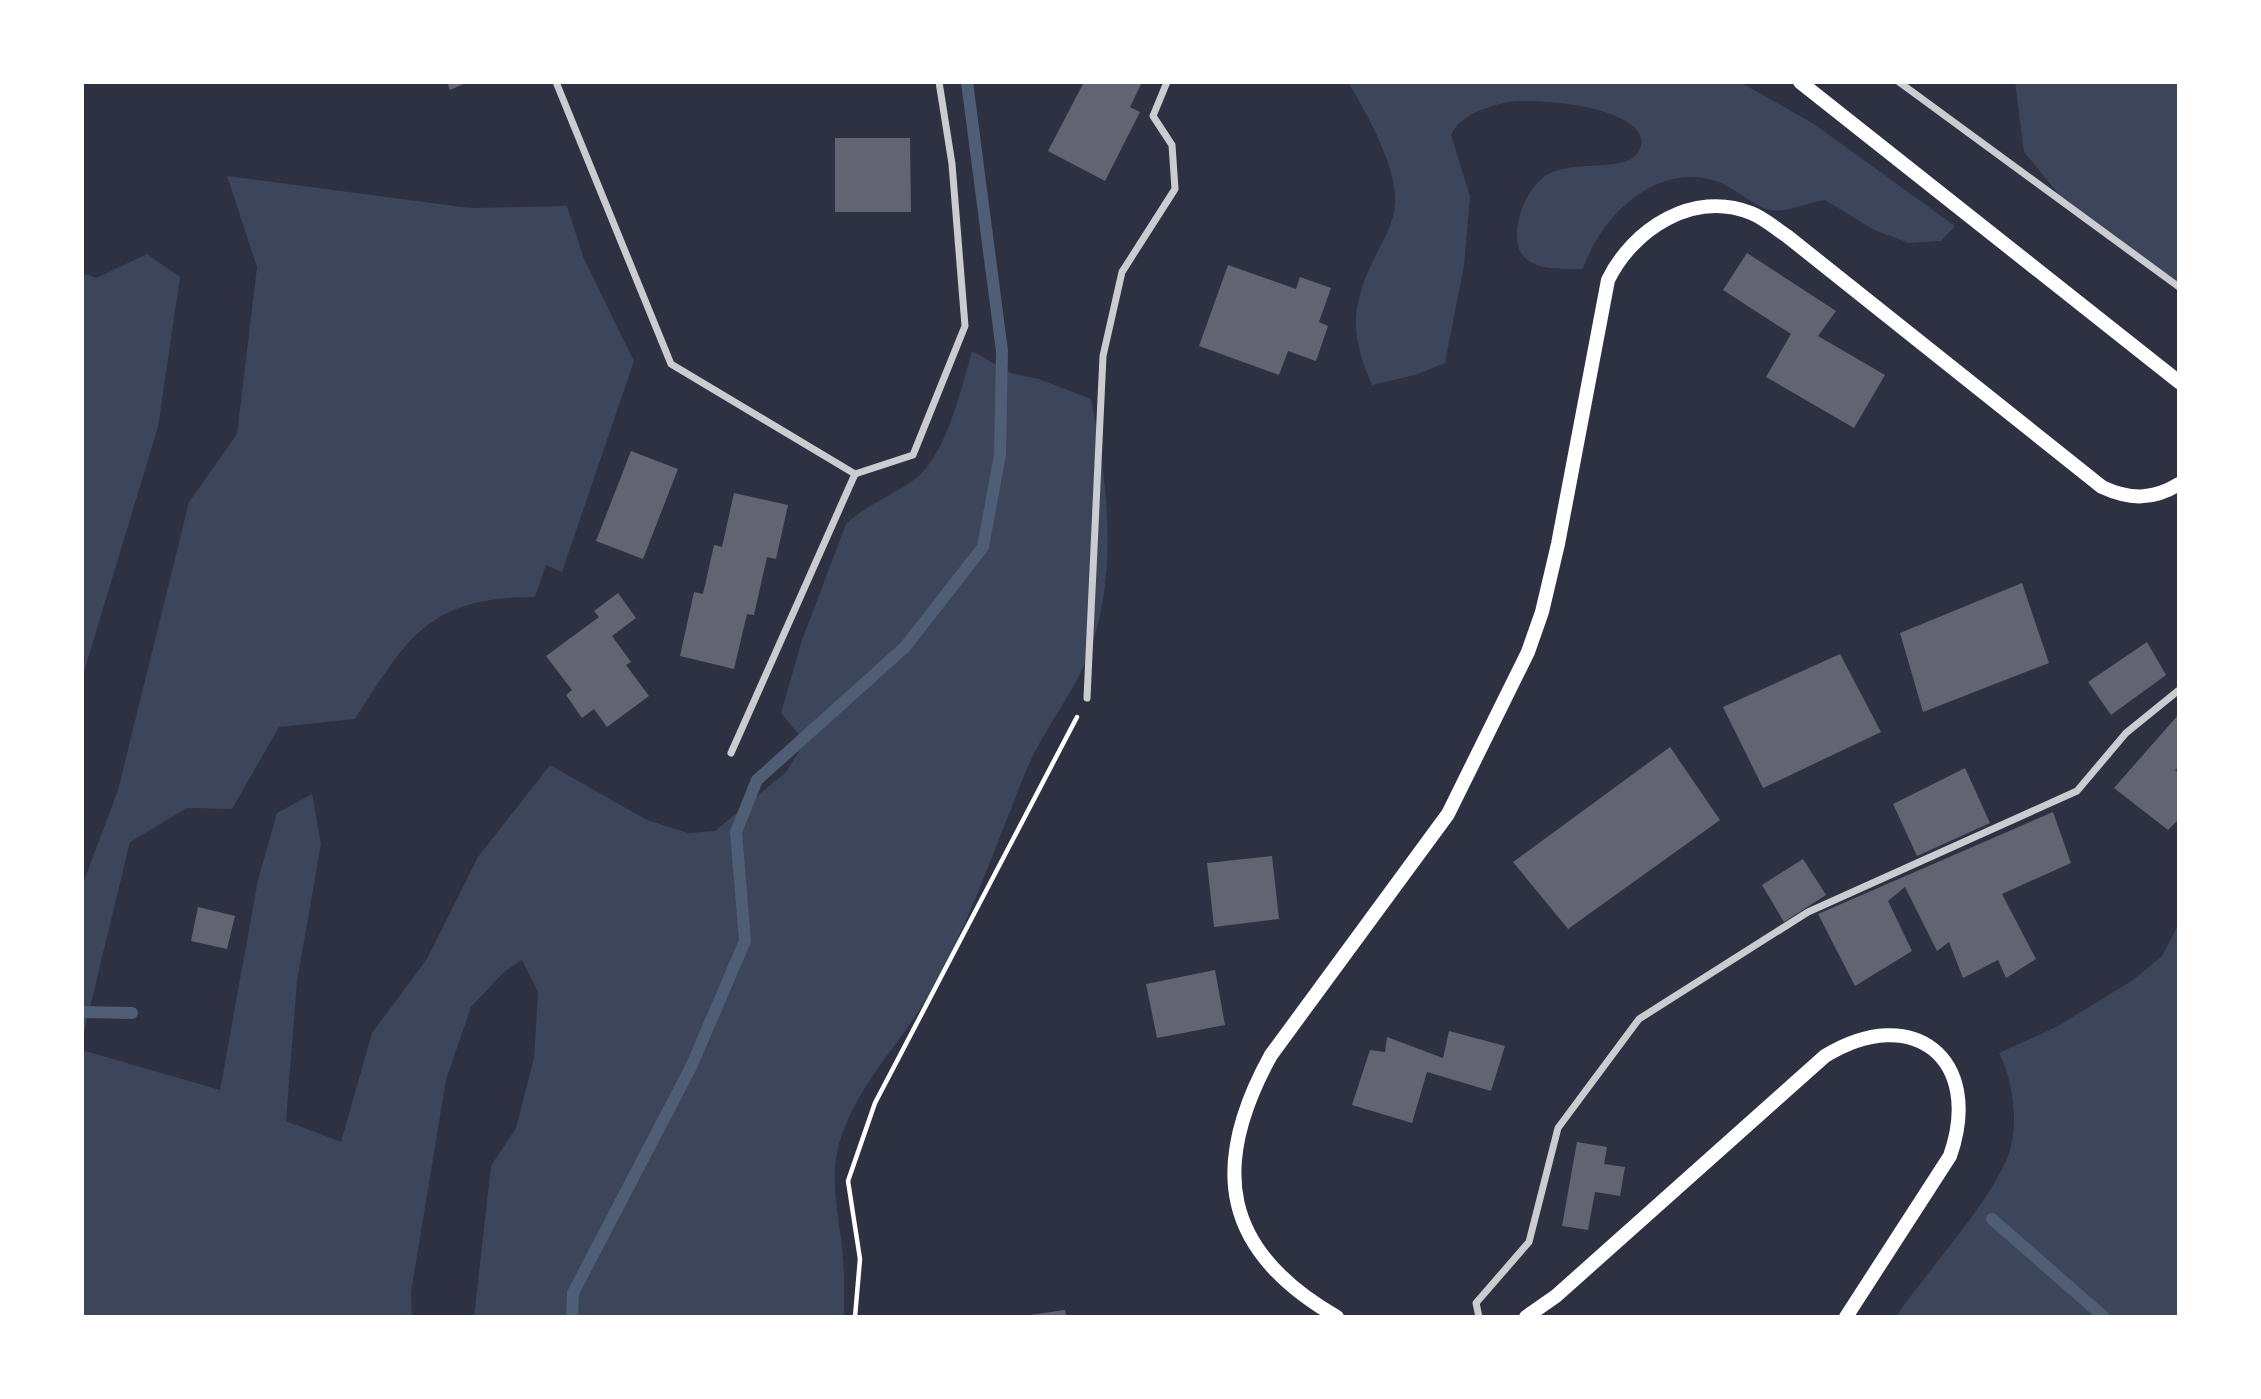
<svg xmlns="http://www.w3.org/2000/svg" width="2261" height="1399" font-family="'Golos Text',sans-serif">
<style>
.green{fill:#3c4559}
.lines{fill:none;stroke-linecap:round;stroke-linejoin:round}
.stream{stroke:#4f5d75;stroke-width:12}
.building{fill:#626471}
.path{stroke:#fff;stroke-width:4.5}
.minor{stroke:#caccd0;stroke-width:7}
.secondary{stroke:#fff;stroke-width:14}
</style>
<rect width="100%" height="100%" fill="#2d3142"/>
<g class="green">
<path d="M 1348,82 L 1740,82 L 1814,124 L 1955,226 L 1941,241 L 1909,243 L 1874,230 L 1825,200 C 1809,202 1787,213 1771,210 C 1757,208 1734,188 1719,182 C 1658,160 1601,215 1583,269 C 1554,269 1514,272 1517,231 C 1518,210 1531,183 1550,173 C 1575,162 1608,169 1629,160 C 1637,156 1643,147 1641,138 C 1633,106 1536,98 1509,102 C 1488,106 1460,115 1451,135 L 1470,196 L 1464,266 L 1445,363 L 1415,375 L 1372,385 C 1350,334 1350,307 1375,257 C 1384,239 1394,223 1395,202 C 1397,167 1366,112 1348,82 Z"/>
<polygon points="2015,82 2179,82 2179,286 2062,198 2024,152"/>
<path d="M 227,176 L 470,208 L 567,206 L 584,259 L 634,361 L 562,572 L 546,565 L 535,597 C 429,597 408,637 355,719 L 279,727 L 232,809 L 187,808 L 130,842 L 82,1040 L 82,886 L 118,790 L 189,502 L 237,434 L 257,267 Z"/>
<polygon points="147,254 180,277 158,427 82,678 82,273 96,278"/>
<path d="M 972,351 L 1011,373 L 1039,379 L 1091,399 C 1109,488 1121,589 1080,674 C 1063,707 1040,737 1026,771 C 996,844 971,920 932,990 C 902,1043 850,1091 837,1153 C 830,1188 841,1224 843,1259 C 845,1278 844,1297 844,1317 L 474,1317 L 491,1166 L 516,1128 L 534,1058 L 538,992 L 522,960 L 505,971 L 471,1007 L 446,1080 L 411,1292 L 412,1317 L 82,1317 L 82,1050 L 220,1090 L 258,880 L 277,813 L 312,794 L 321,844 L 297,981 L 286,1121 L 341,1142 L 372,1033 L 427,959 L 478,857 L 550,765 L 647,820 L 688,833 L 715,831 L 786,772 L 805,742 L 781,713 L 802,640 L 846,524 C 866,505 892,496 915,479 C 947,454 961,389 972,351 Z"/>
<path d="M 2179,923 L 2179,1317 L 1896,1317 C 1927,1270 1991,1203 2009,1153 C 2019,1123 2013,1080 1999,1053 L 2058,1026 L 2133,980 L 2162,956 Z"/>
</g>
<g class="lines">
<g class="stream">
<polyline points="82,1012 132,1013"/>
<polyline points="1992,1219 2104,1317"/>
<polyline points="572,1317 573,1293 691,1067 745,941 736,832 757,780 905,647 983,547 1000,455 1002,351 967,82"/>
</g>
</g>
<g class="building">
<polygon points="447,82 468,82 450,90"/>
<polygon points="1084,82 1142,82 1130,107 1140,112 1105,181 1048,151"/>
<polygon points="835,138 910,138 911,212 835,212"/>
<polygon points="1747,253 1836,311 1818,336 1885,375 1854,428 1766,377 1791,334 1723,290"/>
<polygon points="1228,265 1296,289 1300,277 1331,288 1319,322 1328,326 1316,361 1288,351 1279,375 1199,346"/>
<polygon points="631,451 678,469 643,559 596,541"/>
<polygon points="734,493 788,505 776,559 767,557 754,615 747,614 734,669 680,656 694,592 703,594 714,545 722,547"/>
<polygon points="2022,583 2049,663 1923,712 1900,633"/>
<polygon points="618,593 636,618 612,636 631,662 626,665 649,696 607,727 594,709 582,718 566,695 572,690 546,656 599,617 594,611"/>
<polygon points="2147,642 2166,675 2111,715 2088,682"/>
<polygon points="1840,654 1881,732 1763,788 1723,707"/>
<polygon points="2179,714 2179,767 2175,770 2179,773 2179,819 2168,830 2114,788"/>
<polygon points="1670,747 1720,820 1568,929 1513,862"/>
<polygon points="1965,768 1990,823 1917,856 1893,804"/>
<polygon points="2053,812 2071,863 2002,894 2036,959 2006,978 1998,960 1963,978 1949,942 1937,951 1905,887 1888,901 1912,951 1855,986 1818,914"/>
<polygon points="1272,856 1279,919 1214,927 1207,863"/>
<polygon points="1803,859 1826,895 1784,922 1762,885"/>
<polygon points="198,907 235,916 227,949 191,941"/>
<polygon points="1215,970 1225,1025 1157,1038 1146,984"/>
<polygon points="1449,1031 1505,1046 1491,1091 1427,1072 1412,1123 1352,1105 1370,1050 1385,1052 1387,1037 1443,1058"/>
<polygon points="1577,1142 1607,1147 1604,1164 1625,1167 1620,1196 1595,1192 1588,1230 1562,1226"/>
<polygon points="1065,1310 1066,1317 1031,1317 1030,1315"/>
</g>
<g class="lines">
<polyline class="path" points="855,1317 860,1259 848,1181 875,1103 1077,717"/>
<g class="minor">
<polyline points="556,82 671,364 855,474 913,455 965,326 952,164 939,82"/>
<polyline points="1899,82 2179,287"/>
<polyline points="1087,698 1103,356 1122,272 1175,189 1172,145 1153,116 1167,82"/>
<polyline points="731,753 855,474"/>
<polyline points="1479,1317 1476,1303 1529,1242 1558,1128 1639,1019 1808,912 2077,791 2126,733 2179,690"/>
</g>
<g class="secondary">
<polyline points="1800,82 2179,382"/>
<path d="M 1337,1317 C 1222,1251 1209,1167 1271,1055 L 1448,814 L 1528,652 L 1542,612 L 1558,544 L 1608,280 C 1633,229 1693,190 1751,213 C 1764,218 1775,228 1787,236 L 2102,487 C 2130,500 2153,500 2179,484"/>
<path d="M 1526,1317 L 1556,1296 L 1825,1056 C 1913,1002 1984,1059 1950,1156 L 1846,1317"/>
</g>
</g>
<rect width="2261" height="1399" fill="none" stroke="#ffffff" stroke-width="168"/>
</svg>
